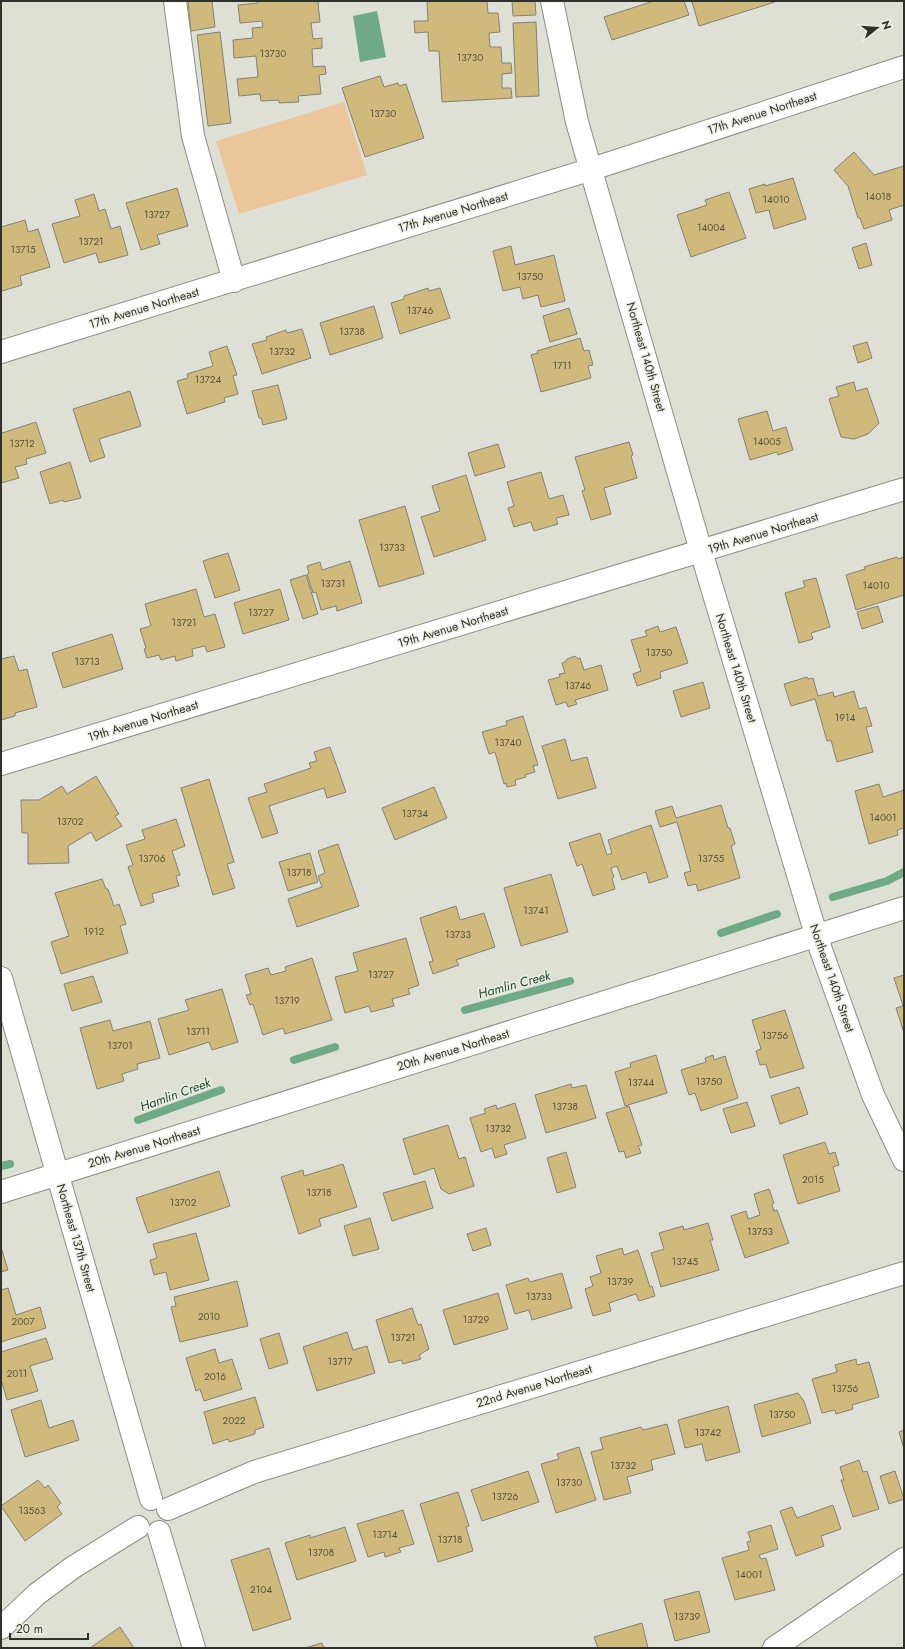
<svg xmlns="http://www.w3.org/2000/svg" width="905" height="1649" font-family="Jost,sans-serif">
<style>
.green{fill:#ecc69b}
.water{fill:#6daa85}
.lines{fill:none;stroke-linecap:round;stroke-linejoin:round}
.stream{stroke:#6daa85;stroke-width:8}
.building{fill:#cfba7b;stroke:#848177}
.minor-casing{stroke:#8c8e84;stroke-width:24}
.minor{stroke:#fff;stroke-width:22}
.labels{text-anchor:middle;stroke-width:3;stroke-linejoin:round;paint-order:stroke}
.number-label{font-size:10px;fill:#585240}
.street-label{font-size:12px;fill:#30302c;stroke:#eceee3}
.water-label{font-size:13px;font-style:italic;fill:#1b4b31;stroke:#eceee3}
</style>
<rect width="100%" height="100%" fill="#dfe0d5"/>
<polygon class="green" points="344,102 367,175 239,214 216,141"/>
<polygon class="water" points="377,11 386,57 360,62 353,16"/>
<g class="lines">
<g class="stream">
<polyline points="833,897 887,881 904,872"/>
<polyline points="721,933 777,914"/>
<polyline points="465,1010 570,981"/>
<polyline points="294,1060 335,1047"/>
<polyline points="138,1120 221,1090"/>
<polyline points="1,1166 10,1164"/>
</g>
</g>
<g class="building">
<polygon points="188,1 212,1 215,27 191,31"/>
<polygon points="258,1 324,1 318,2 320,22 311,23 313,39 322,38 322,48 312,49 313,67 325,66 326,74 319,75 321,94 298,96 299,102 279,103 279,100 261,101 260,94 239,96 237,79 258,77 256,56 234,58 233,40 253,38 252,28 263,27 262,21 240,23 238,5 258,3"/>
<polygon points="427,1 487,1 488,13 498,13 500,32 489,33 490,47 501,47 502,63 511,63 512,73 502,74 502,88 511,88 512,98 442,102 439,51 429,51 428,32 415,33 414,21 428,21"/>
<polygon points="512,1 535,1 536,15 513,16"/>
<polygon points="654,1 684,1 689,15 612,40 604,17"/>
<polygon points="695,1 775,1 775,2 699,26 692,2"/>
<polygon points="536,22 539,96 516,97 513,23"/>
<polygon points="220,32 231,123 208,126 197,35"/>
<polygon points="380,76 384,87 398,83 399,86 406,84 424,138 365,157 342,88"/>
<polygon points="854,152 874,175 904,166 904,205 889,210 892,220 864,229 860,218 858,218 848,186 834,170"/>
<polygon points="793,178 806,219 774,229 769,210 756,213 749,189 765,184 765,186"/>
<polygon points="177,188 188,226 157,235 160,244 141,250 126,203"/>
<polygon points="729,192 746,238 691,257 677,215 707,205 705,200"/>
<polygon points="94,194 99,211 105,209 111,229 120,226 128,255 99,263 96,253 64,263 52,224 80,216 75,200"/>
<polygon points="25,220 28,232 38,229 50,267 20,276 22,285 2,291 1,286 1,227"/>
<polygon points="866,243 872,265 859,269 852,248"/>
<polygon points="511,246 515,265 554,255 565,301 541,307 538,295 523,299 520,287 503,291 493,251"/>
<polygon points="428,288 429,291 440,288 450,318 400,334 391,303 404,299 404,296"/>
<polygon points="374,306 383,338 330,355 320,323"/>
<polygon points="569,308 577,334 550,342 543,316"/>
<polygon points="302,329 311,358 262,374 252,344 267,340 266,337 286,330 287,333"/>
<polygon points="580,338 584,351 589,350 593,365 588,366 591,378 541,392 531,355 538,353 537,351"/>
<polygon points="867,342 872,358 858,363 853,346"/>
<polygon points="227,346 237,375 233,376 238,394 224,398 225,402 187,414 177,381 188,378 187,374 213,366 209,352"/>
<polygon points="854,382 856,391 867,388 879,423 868,434 854,439 841,437 829,399 839,396 836,387"/>
<polygon points="278,385 287,419 263,425 261,418 259,418 252,391"/>
<polygon points="130,391 141,426 99,439 105,457 90,462 73,409"/>
<polygon points="767,411 773,431 786,427 793,450 778,455 777,452 750,460 738,419"/>
<polygon points="36,422 46,453 26,459 27,464 15,467 19,478 1,483 1,429 2,433"/>
<polygon points="629,442 633,455 631,456 637,478 604,488 611,514 591,520 582,491 585,490 575,457"/>
<polygon points="498,444 505,467 475,476 468,453"/>
<polygon points="70,462 81,498 64,502 63,500 50,504 40,472"/>
<polygon points="541,472 549,499 563,495 569,515 556,518 558,524 534,531 531,522 514,527 508,508 514,506 507,482"/>
<polygon points="466,475 486,540 434,557 421,517 440,511 432,486"/>
<polygon points="405,506 424,574 379,587 359,520"/>
<polygon points="228,553 240,590 215,598 203,561"/>
<polygon points="897,557 898,559 904,557 904,595 856,610 846,575 865,569 864,567"/>
<polygon points="350,561 362,603 337,611 336,606 321,610 316,592 313,593 307,574 309,573 307,566 320,562 322,570"/>
<polygon points="306,575 318,614 303,619 290,580"/>
<polygon points="816,578 830,627 811,633 813,639 799,643 785,593 805,587 803,581"/>
<polygon points="196,589 204,617 215,614 225,647 207,652 205,646 192,649 193,656 176,661 175,656 161,660 159,655 147,658 144,649 146,648 140,629 151,626 145,604"/>
<polygon points="280,589 289,620 243,634 234,603"/>
<polygon points="878,606 883,622 862,629 857,612"/>
<polygon points="658,626 660,632 676,627 688,663 660,672 661,678 637,686 633,674 641,671 631,640 647,636 645,631"/>
<polygon points="112,634 123,669 63,688 52,653"/>
<polygon points="14,656 19,671 27,669 37,707 15,713 15,716 1,720 1,659"/>
<polygon points="575,656 578,659 580,658 584,670 601,665 608,690 575,700 577,704 568,707 566,702 556,705 548,680 560,677 559,674 565,673 562,663 565,662 567,659"/>
<polygon points="807,677 808,679 813,678 818,696 833,692 834,697 854,691 859,709 866,707 872,726 866,727 873,752 837,762 831,740 827,741 815,699 791,706 784,684"/>
<polygon points="703,682 710,708 681,717 673,691"/>
<polygon points="523,716 538,765 533,766 535,772 525,775 526,777 515,780 516,785 507,787 506,783 504,784 495,752 489,754 482,732 507,725 506,721"/>
<polygon points="565,739 571,761 587,757 596,788 558,799 542,746"/>
<polygon points="330,747 346,792 327,798 324,788 269,806 278,833 262,838 248,798 267,792 264,784 311,768 309,763 317,761 314,752"/>
<polygon points="96,776 119,814 115,816 122,826 96,841 91,832 68,846 69,863 28,864 28,833 22,833 21,800 39,800 62,786 67,794"/>
<polygon points="209,779 234,862 227,864 235,888 213,895 181,788"/>
<polygon points="879,784 883,797 904,790 904,828 897,830 898,835 869,844 855,791"/>
<polygon points="434,787 447,818 395,840 382,808"/>
<polygon points="721,805 728,828 730,828 735,844 731,846 740,878 698,891 696,884 688,886 684,873 691,871 677,822 660,827 655,811 672,806 676,818"/>
<polygon points="176,819 185,846 172,851 180,875 176,876 179,886 152,894 154,902 141,906 128,867 133,865 126,845 145,839 142,830"/>
<polygon points="651,825 668,877 649,883 646,872 622,880 617,866 611,868 614,877 612,878 615,889 593,896 582,864 577,866 569,843 600,833 607,855 612,853 608,840"/>
<polygon points="338,844 359,906 297,927 288,899 322,887 318,876 325,873 318,851"/>
<polygon points="310,853 318,882 288,891 279,862"/>
<polygon points="551,874 568,932 521,946 504,888"/>
<polygon points="102,879 106,889 108,889 114,906 119,904 126,924 120,926 128,953 61,974 51,942 69,936 55,893"/>
<polygon points="456,906 460,920 484,913 495,947 456,960 459,965 433,974 429,962 433,961 420,918"/>
<polygon points="406,938 419,985 408,989 410,994 392,999 394,1006 371,1012 369,1006 345,1013 335,977 358,971 353,953"/>
<polygon points="312,958 332,1020 285,1034 283,1028 263,1035 253,1004 250,1005 246,995 251,994 245,975 268,968 271,975 286,971 285,967"/>
<polygon points="904,975 904,1033 896,1008 903,1006 894,978"/>
<polygon points="93,976 102,1002 72,1011 64,984"/>
<polygon points="222,989 238,1042 212,1050 209,1042 169,1055 158,1019 189,1010 185,1000"/>
<polygon points="785,1010 804,1068 770,1078 766,1064 760,1065 756,1051 761,1049 752,1020"/>
<polygon points="110,1020 113,1031 150,1021 160,1058 137,1064 138,1069 122,1074 124,1081 97,1089 80,1028"/>
<polygon points="656,1055 667,1093 625,1106 615,1072 631,1067 630,1063"/>
<polygon points="713,1055 714,1060 725,1056 738,1098 701,1111 695,1093 689,1095 681,1070 706,1062 705,1058"/>
<polygon points="571,1084 572,1088 586,1085 596,1118 546,1133 535,1095"/>
<polygon points="799,1087 808,1114 780,1124 771,1096"/>
<polygon points="747,1102 755,1126 731,1133 723,1109"/>
<polygon points="515,1103 526,1138 504,1145 507,1154 495,1158 492,1148 481,1152 470,1118 486,1113 484,1109 496,1105 497,1109"/>
<polygon points="629,1106 642,1145 638,1146 641,1153 626,1158 624,1151 619,1152 606,1113"/>
<polygon points="448,1125 459,1159 465,1157 474,1186 449,1194 441,1189 434,1168 414,1175 403,1139"/>
<polygon points="825,1142 829,1154 835,1152 839,1165 833,1167 840,1191 798,1204 783,1155"/>
<polygon points="566,1152 576,1187 557,1193 547,1158"/>
<polygon points="343,1164 357,1207 319,1219 321,1226 299,1234 281,1177 303,1170 304,1176"/>
<polygon points="219,1171 230,1206 148,1233 136,1198"/>
<polygon points="425,1181 433,1208 392,1221 383,1193"/>
<polygon points="769,1189 774,1203 772,1204 774,1211 777,1210 789,1243 745,1258 731,1216 746,1211 748,1219 760,1215 754,1194"/>
<polygon points="370,1218 379,1249 353,1256 344,1226"/>
<polygon points="708,1223 713,1240 710,1240 719,1270 661,1287 651,1253 664,1249 659,1233 683,1226 684,1230"/>
<polygon points="486,1228 491,1245 473,1251 467,1234"/>
<polygon points="196,1233 209,1280 170,1290 166,1272 154,1275 150,1260 157,1258 153,1244"/>
<polygon points="1,1247 8,1270 1,1272"/>
<polygon points="622,1248 624,1255 638,1250 650,1287 652,1286 655,1296 639,1301 636,1294 609,1303 611,1311 593,1316 585,1289 593,1286 590,1277 601,1273 596,1256"/>
<polygon points="562,1273 572,1308 532,1320 529,1310 515,1314 506,1285 528,1278 530,1282"/>
<polygon points="237,1281 248,1326 180,1342 171,1307 176,1306 174,1297"/>
<polygon points="8,1288 16,1315 40,1307 46,1328 1,1342 1,1290"/>
<polygon points="498,1293 508,1329 454,1345 443,1310"/>
<polygon points="412,1308 418,1325 421,1324 429,1349 419,1355 421,1359 403,1364 401,1360 389,1363 376,1320"/>
<polygon points="347,1332 353,1350 367,1346 375,1373 317,1391 303,1347"/>
<polygon points="279,1333 288,1363 269,1369 260,1339"/>
<polygon points="46,1338 53,1359 30,1366 38,1391 7,1400 1,1379 1,1352"/>
<polygon points="215,1349 219,1363 232,1359 242,1389 204,1401 200,1389 196,1391 186,1358"/>
<polygon points="856,1359 857,1365 869,1362 879,1397 852,1405 853,1409 836,1414 835,1410 822,1413 812,1379 837,1372 835,1365"/>
<polygon points="798,1393 804,1401 811,1423 762,1437 754,1405"/>
<polygon points="255,1397 264,1427 255,1430 255,1434 229,1442 228,1439 213,1444 204,1412"/>
<polygon points="41,1400 49,1428 73,1420 79,1440 25,1457 11,1410"/>
<polygon points="728,1406 740,1452 706,1461 702,1444 685,1448 678,1420"/>
<polygon points="667,1424 675,1454 651,1460 653,1470 627,1477 631,1493 604,1500 591,1452 603,1449 600,1438 641,1427 643,1430"/>
<polygon points="904,1430 904,1449 899,1432"/>
<polygon points="579,1447 596,1500 556,1513 541,1464 559,1459 557,1454"/>
<polygon points="859,1460 863,1472 867,1471 879,1509 853,1517 841,1480 844,1480 840,1467"/>
<polygon points="528,1471 539,1502 482,1521 471,1490"/>
<polygon points="895,1471 904,1499 889,1504 880,1476"/>
<polygon points="38,1480 45,1488 48,1485 61,1503 57,1507 62,1514 25,1541 1,1506"/>
<polygon points="458,1492 469,1526 466,1527 473,1551 438,1562 420,1504"/>
<polygon points="833,1505 841,1529 821,1536 824,1546 796,1556 780,1511 792,1507 797,1518"/>
<polygon points="403,1510 414,1544 399,1548 401,1552 385,1557 384,1552 368,1557 357,1524"/>
<polygon points="771,1525 778,1549 759,1555 761,1559 766,1558 775,1590 735,1600 722,1558 749,1550 747,1542 751,1541 748,1532"/>
<polygon points="345,1527 356,1561 297,1580 285,1543 310,1535 310,1538"/>
<polygon points="269,1548 291,1619 253,1631 231,1560"/>
<polygon points="699,1591 710,1632 675,1641 664,1600"/>
<polygon points="642,1623 648,1648 598,1648 594,1637"/>
<polygon points="120,1627 134,1648 90,1648"/>
<polygon points="322,1643 324,1648 305,1648"/>
</g>
<g class="lines">
<defs>
<g id="minor">
<polyline points="175,1 193,136 234,281"/>
<polyline points="552,1 577,122 701,551 808,908 821,950 873,1095 904,1160"/>
<polyline points="1,352 592,169 904,67"/>
<polyline points="1,764 904,489"/>
<polyline points="1,978 151,1499"/>
<polyline points="1,1192 904,908"/>
<polyline points="168,1509 254,1472 904,1273"/>
<polyline points="159,1532 194,1648"/>
<polyline points="1,1628 37,1594 72,1568 138,1527"/>
<polyline points="774,1648 904,1559"/>
</g>
</defs>
<use href="#minor" class="minor-casing"/>
<use href="#minor" class="minor"/>
</g>
<g class="labels">
<g class="number-label">
<text x="273" y="57">13730</text>
<text x="470" y="61">13730</text>
<text x="383" y="117">13730</text>
<text x="878" y="200">14018</text>
<text x="776" y="203">14010</text>
<text x="157" y="218">13727</text>
<text x="711" y="231">14004</text>
<text x="91" y="245">13721</text>
<text x="23" y="253">13715</text>
<text x="530" y="280">13750</text>
<text x="420" y="314">13746</text>
<text x="352" y="335">13738</text>
<text x="282" y="355">13732</text>
<text x="562" y="369">1711</text>
<text x="208" y="383">13724</text>
<text x="767" y="445">14005</text>
<text x="22" y="447">13712</text>
<text x="392" y="551">13733</text>
<text x="333" y="587">13731</text>
<text x="876" y="589">14010</text>
<text x="261" y="616">13727</text>
<text x="184" y="626">13721</text>
<text x="659" y="656">13750</text>
<text x="87" y="665">13713</text>
<text x="578" y="689">13746</text>
<text x="845" y="721">1914</text>
<text x="508" y="746">13740</text>
<text x="415" y="817">13734</text>
<text x="883" y="821">14001</text>
<text x="70" y="825">13702</text>
<text x="152" y="862">13706</text>
<text x="711" y="862">13755</text>
<text x="299" y="876">13718</text>
<text x="536" y="914">13741</text>
<text x="94" y="935">1912</text>
<text x="458" y="938">13733</text>
<text x="381" y="978">13727</text>
<text x="287" y="1004">13719</text>
<text x="198" y="1035">13711</text>
<text x="775" y="1039">13756</text>
<text x="120" y="1049">13701</text>
<text x="709" y="1085">13750</text>
<text x="641" y="1086">13744</text>
<text x="565" y="1110">13738</text>
<text x="498" y="1132">13732</text>
<text x="813" y="1183">2015</text>
<text x="319" y="1196">13718</text>
<text x="183" y="1206">13702</text>
<text x="760" y="1235">13753</text>
<text x="685" y="1265">13745</text>
<text x="620" y="1285">13739</text>
<text x="539" y="1300">13733</text>
<text x="209" y="1320">2010</text>
<text x="476" y="1323">13729</text>
<text x="23" y="1325">2007</text>
<text x="403" y="1341">13721</text>
<text x="340" y="1365">13717</text>
<text x="17" y="1377">2011</text>
<text x="215" y="1380">2016</text>
<text x="845" y="1392">13756</text>
<text x="782" y="1418">13750</text>
<text x="234" y="1424">2022</text>
<text x="708" y="1436">13742</text>
<text x="623" y="1469">13732</text>
<text x="569" y="1486">13730</text>
<text x="505" y="1500">13726</text>
<text x="32" y="1514">13563</text>
<text x="385" y="1538">13714</text>
<text x="450" y="1543">13718</text>
<text x="321" y="1556">13708</text>
<text x="749" y="1578">14001</text>
<text x="261" y="1593">2104</text>
<text x="687" y="1620">13739</text>
</g>
<g class="street-label">
<text transform="translate(762 113) rotate(-18)" y="4">17th Avenue Northeast</text>
<text transform="translate(453 212) rotate(-17)" y="4">17th Avenue Northeast</text>
<text transform="translate(144 308) rotate(-17)" y="4">17th Avenue Northeast</text>
<text transform="translate(646 357) rotate(74)" y="4">Northeast 140th Street</text>
<text transform="translate(763 533) rotate(-17)" y="4">19th Avenue Northeast</text>
<text transform="translate(453 627) rotate(-17)" y="4">19th Avenue Northeast</text>
<text transform="translate(736 668) rotate(73)" y="4">Northeast 140th Street</text>
<text transform="translate(143 721) rotate(-17)" y="4">19th Avenue Northeast</text>
<text transform="translate(832 978) rotate(71)" y="4">Northeast 140th Street</text>
<text transform="translate(453 1050) rotate(-17)" y="4">20th Avenue Northeast</text>
<text transform="translate(144 1147) rotate(-17)" y="4">20th Avenue Northeast</text>
<text transform="translate(76 1238) rotate(74)" y="4">Northeast 137th Street</text>
<text transform="translate(534 1386) rotate(-17)" y="4">22nd Avenue Northeast</text>
</g>
<g class="water-label">
<text transform="translate(514 984) rotate(-15)" y="5">Hamlin Creek</text>
<text transform="translate(175 1094) rotate(-20)" y="5">Hamlin Creek</text>
</g>
</g>
<rect width="905" height="1649" fill="none" stroke="#30302c" stroke-width="4"/>
<g transform="translate(877 28) rotate(73)" stroke="#eceee3" stroke-width="3" paint-order="stroke">
<path d="M0-3L7 15L0 10L-7 15Z" fill="#30302c"/>
<text y="-6" font-size="11" font-weight="bold" text-anchor="middle" fill="#30302c">N</text>
</g>
<path d="M10 1633v6h78v-6" fill="none" stroke="#30302c" stroke-width="2"/>
<text x="16" y="1633" font-size="12" fill="#30302c" stroke="#eceee3" stroke-width="3" paint-order="stroke">20 m</text>
</svg>
